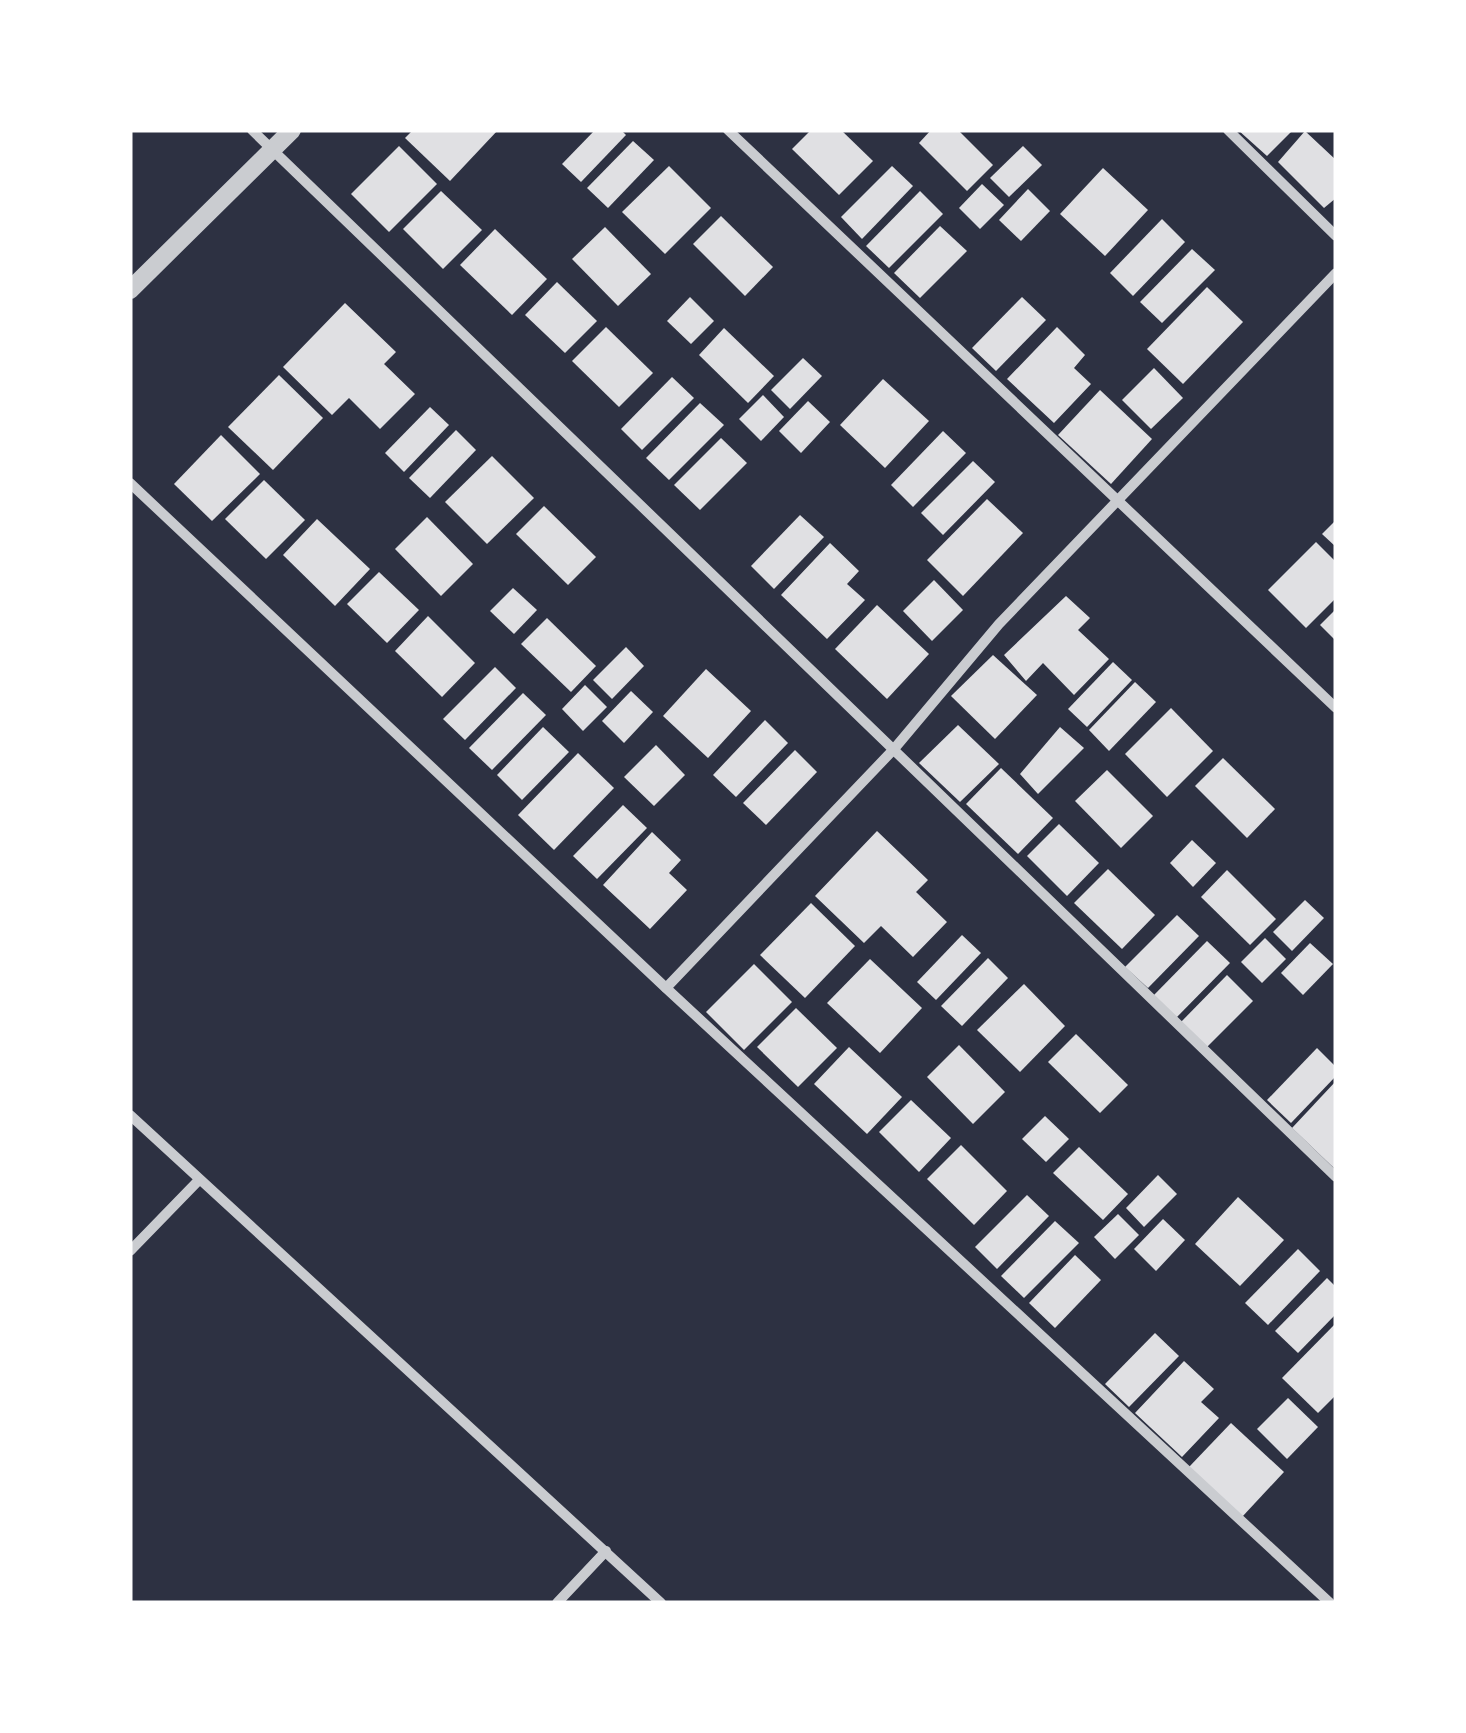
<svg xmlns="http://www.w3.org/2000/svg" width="1466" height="1733" font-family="'Work Sans',sans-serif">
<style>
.building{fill:#e0e0e3}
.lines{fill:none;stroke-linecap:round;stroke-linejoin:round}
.minor{stroke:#caccd0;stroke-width:10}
.tertiary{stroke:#caccd0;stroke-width:18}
</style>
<rect width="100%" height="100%" fill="#2d3142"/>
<g class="building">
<polygon points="413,130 498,130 450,181 405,138"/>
<polygon points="595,130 621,130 626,135 581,182 562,164"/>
<polygon points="811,130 841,130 873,161 839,195 792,149"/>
<polygon points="931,130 958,130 993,165 967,191 919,143"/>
<polygon points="1238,130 1293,130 1267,156"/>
<polygon points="1305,131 1336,160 1336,198 1324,208 1278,162"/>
<polygon points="633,141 654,160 608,208 587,188"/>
<polygon points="399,146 437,184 389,232 351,194"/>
<polygon points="1023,146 1042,165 1009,197 990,178"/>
<polygon points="669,166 711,208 665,254 622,212"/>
<polygon points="892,166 913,186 862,239 841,217"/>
<polygon points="1103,168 1148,210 1105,256 1060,214"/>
<polygon points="982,184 1004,205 980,229 959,208"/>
<polygon points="1028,189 1050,211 1021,241 999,220"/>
<polygon points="441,191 482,230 443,269 403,229"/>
<polygon points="920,191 943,214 889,268 866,246"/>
<polygon points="721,216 773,267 745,296 693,244"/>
<polygon points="1162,219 1185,242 1133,296 1110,273"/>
<polygon points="940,226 967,251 920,298 894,273"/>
<polygon points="605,227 651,274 618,306 572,259"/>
<polygon points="495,229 547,279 512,315 460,265"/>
<polygon points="1192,249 1215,270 1162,323 1140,302"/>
<polygon points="557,282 597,321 565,353 525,315"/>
<polygon points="1207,287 1243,322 1183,384 1147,349"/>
<polygon points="690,297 714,321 691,344 667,321"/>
<polygon points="1022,297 1046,320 996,371 972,348"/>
<polygon points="345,303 396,352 384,364 415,394 380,429 349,398 332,415 283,367"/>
<polygon points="606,327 653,373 619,407 572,361"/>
<polygon points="1057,327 1085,355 1074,368 1091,384 1054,423 1007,379"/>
<polygon points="724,328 774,376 748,403 699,355"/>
<polygon points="803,358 822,376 790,409 771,390"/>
<polygon points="1154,368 1183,398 1151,429 1122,400"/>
<polygon points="279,375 323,418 273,470 228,427"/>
<polygon points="672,377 694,398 642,450 621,429"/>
<polygon points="883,379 929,421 885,468 840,425"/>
<polygon points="1100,390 1152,439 1111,484 1058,435"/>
<polygon points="763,395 784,417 761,441 739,419"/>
<polygon points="808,401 830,422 801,453 779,431"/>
<polygon points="700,403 724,425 669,480 646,458"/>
<polygon points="430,407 449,425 404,472 385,453"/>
<polygon points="456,430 476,450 430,498 409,478"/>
<polygon points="943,431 966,453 913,507 891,485"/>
<polygon points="221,435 260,474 212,521 174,484"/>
<polygon points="721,438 747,463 700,510 674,485"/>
<polygon points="492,456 534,498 487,544 445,502"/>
<polygon points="973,461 995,482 943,535 921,513"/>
<polygon points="264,480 305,520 266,559 225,519"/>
<polygon points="987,499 1023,533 963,596 927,560"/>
<polygon points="544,506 596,557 568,585 516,534"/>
<polygon points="800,515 824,537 774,589 751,566"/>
<polygon points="427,517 473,564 441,596 395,549"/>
<polygon points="317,519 370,569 335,606 283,555"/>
<polygon points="1336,520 1336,547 1322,534"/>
<polygon points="1316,542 1336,562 1336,598 1306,628 1268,590"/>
<polygon points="830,543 859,571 847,584 865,600 827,639 781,595"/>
<polygon points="379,572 419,610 387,643 347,604"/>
<polygon points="934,580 963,610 932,641 903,611"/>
<polygon points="513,588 537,610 514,634 490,611"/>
<polygon points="1066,596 1090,618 1078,630 1109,659 1074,695 1043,663 1026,681 1004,655"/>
<polygon points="877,605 929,654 887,699 835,649"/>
<polygon points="1336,609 1336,641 1320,625"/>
<polygon points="428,616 475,663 442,697 395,651"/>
<polygon points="547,618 596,666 571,692 521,644"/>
<polygon points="626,647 644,666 612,699 593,680"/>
<polygon points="993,655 1037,695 995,739 951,696"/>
<polygon points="1113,662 1132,680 1087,727 1068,709"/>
<polygon points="495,667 516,688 465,740 443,719"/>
<polygon points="706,669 751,711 708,758 663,716"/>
<polygon points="1135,682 1156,702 1109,751 1089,730"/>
<polygon points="585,685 607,707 583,731 562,709"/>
<polygon points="631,691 653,712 624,743 602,721"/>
<polygon points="523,693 546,715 492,770 469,748"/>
<polygon points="1171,708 1213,751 1167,797 1125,754"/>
<polygon points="765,720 788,743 736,797 713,775"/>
<polygon points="958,725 999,764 960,802 919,763"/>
<polygon points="543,727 569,752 522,800 497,775"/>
<polygon points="1060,727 1084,748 1038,794 1020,774"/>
<polygon points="656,745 685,775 654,806 624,777"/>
<polygon points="795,750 817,772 766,825 743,803"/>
<polygon points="578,753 614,788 554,850 518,815"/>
<polygon points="1223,758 1275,809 1247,838 1195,786"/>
<polygon points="1001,768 1053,818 1018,854 966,804"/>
<polygon points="1107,770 1153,816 1121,848 1075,801"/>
<polygon points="623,805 647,828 597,879 573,856"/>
<polygon points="1059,824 1099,863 1067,896 1027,856"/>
<polygon points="877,831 928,880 916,892 947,922 913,957 881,926 864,943 815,896"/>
<polygon points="652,832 681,860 669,873 687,890 650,929 603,885"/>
<polygon points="1192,840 1216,863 1193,887 1170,863"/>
<polygon points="1108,869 1155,915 1122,949 1074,903"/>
<polygon points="1227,870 1276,919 1250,945 1201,897"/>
<polygon points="1305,900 1324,918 1292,951 1273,932"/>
<polygon points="811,903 855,946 805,998 760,955"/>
<polygon points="1177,915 1199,936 1148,988 1125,967"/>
<polygon points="962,935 981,953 936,1000 917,982"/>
<polygon points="1265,938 1286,959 1262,983 1241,962"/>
<polygon points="1207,941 1230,963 1176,1018 1153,996"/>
<polygon points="1310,943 1333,964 1303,995 1281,973"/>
<polygon points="988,958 1008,978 962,1026 941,1006"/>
<polygon points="870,959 922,1008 880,1053 827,1003"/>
<polygon points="754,964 792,1002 744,1050 706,1012"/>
<polygon points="1227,975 1253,1001 1206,1048 1180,1023"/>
<polygon points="1024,984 1065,1026 1020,1072 977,1030"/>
<polygon points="796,1008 837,1048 798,1087 757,1047"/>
<polygon points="1076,1034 1128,1085 1100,1113 1048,1062"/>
<polygon points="959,1045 1005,1092 973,1124 927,1077"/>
<polygon points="849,1047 902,1097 867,1134 814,1084"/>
<polygon points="1317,1048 1336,1067 1336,1076 1291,1123 1267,1100"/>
<polygon points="1336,1081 1336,1170 1292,1128"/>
<polygon points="911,1100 951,1138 919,1172 879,1132"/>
<polygon points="1045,1116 1069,1139 1046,1162 1022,1139"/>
<polygon points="961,1145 1007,1191 974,1225 927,1179"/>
<polygon points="1079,1147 1128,1194 1103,1220 1053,1173"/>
<polygon points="1158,1175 1177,1194 1144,1227 1126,1208"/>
<polygon points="1027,1195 1049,1216 997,1269 975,1247"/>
<polygon points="1238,1197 1284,1240 1240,1286 1195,1244"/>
<polygon points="1118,1214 1139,1235 1115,1259 1094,1237"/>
<polygon points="1163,1219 1185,1240 1156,1271 1134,1249"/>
<polygon points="1055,1221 1079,1243 1024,1298 1001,1276"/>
<polygon points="1298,1249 1320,1271 1268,1325 1245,1303"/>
<polygon points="1075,1255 1101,1280 1055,1328 1029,1303"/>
<polygon points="1327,1278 1336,1287 1336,1314 1298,1353 1275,1331"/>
<polygon points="1336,1323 1336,1395 1318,1413 1282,1378"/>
<polygon points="1155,1333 1179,1356 1129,1407 1105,1384"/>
<polygon points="1184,1361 1214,1389 1201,1402 1219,1418 1182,1457 1135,1413"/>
<polygon points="1288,1398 1318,1427 1287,1459 1257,1429"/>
<polygon points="1231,1423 1284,1472 1242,1517 1189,1467"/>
</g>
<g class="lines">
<g class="minor">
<polyline points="252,130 1336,1177"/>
<polyline points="728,130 1336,708"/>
<polyline points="1228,130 1336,236"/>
<polyline points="130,483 666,988 1330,1603"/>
<polyline points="666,988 894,749 999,624 1336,273"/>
<polyline points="130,1115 661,1603"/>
<polyline points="130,1251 198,1181"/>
<polyline points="557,1603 606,1551"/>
</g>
<polyline class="tertiary" points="130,290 292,130"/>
</g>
<rect width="1466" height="1733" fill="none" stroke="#ffffff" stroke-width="265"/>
</svg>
